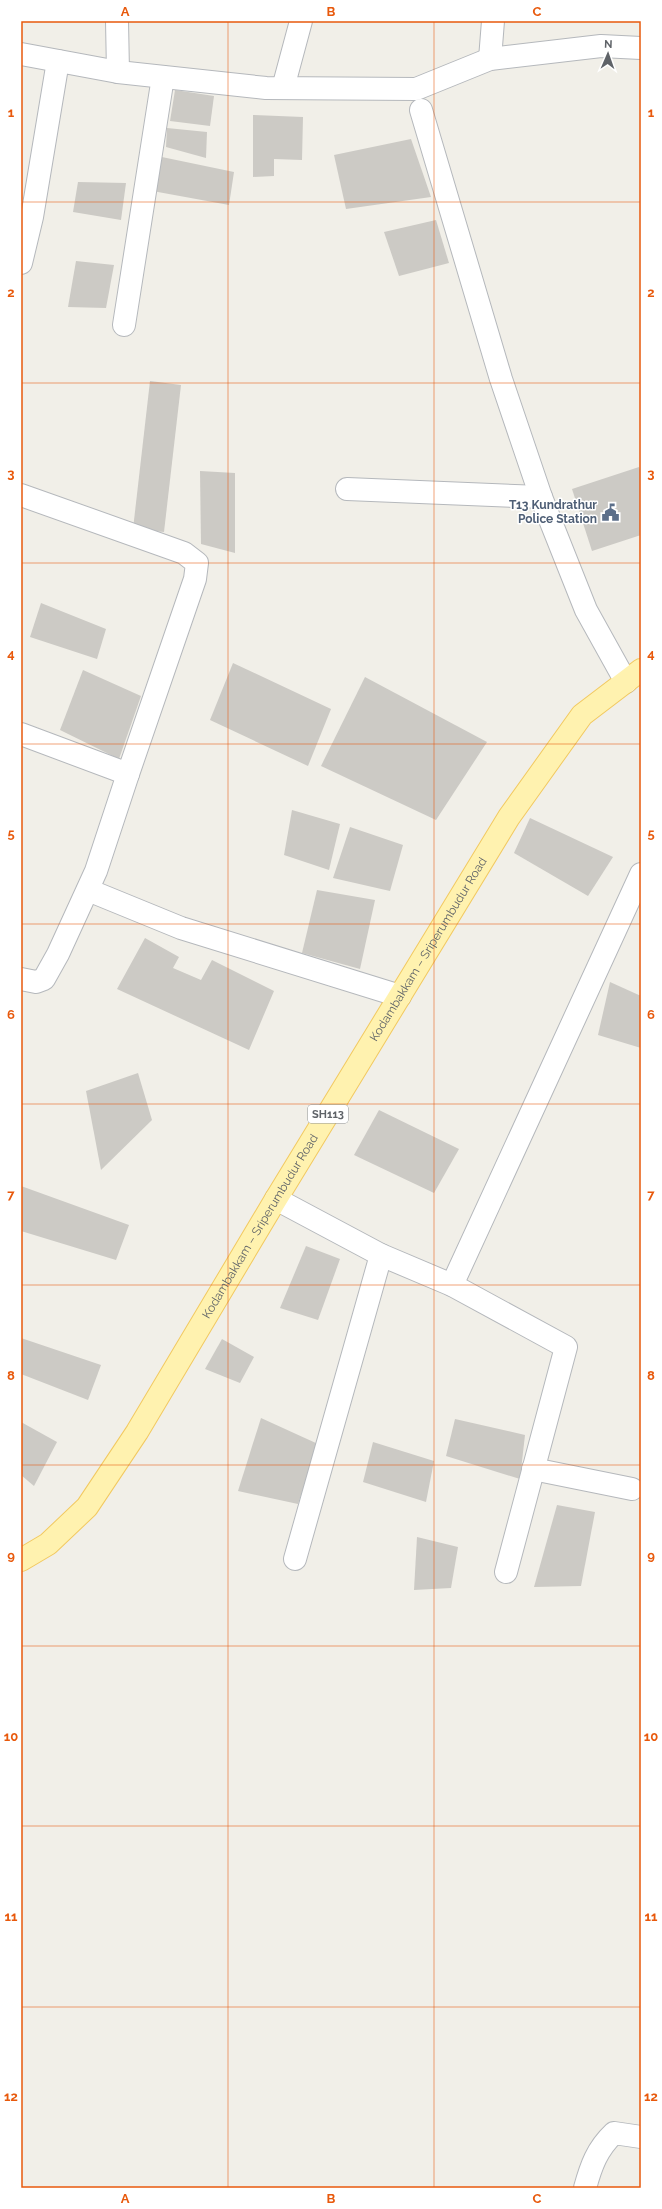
<svg xmlns="http://www.w3.org/2000/svg" width="662" height="2209" font-family="Raleway,sans-serif">
<style>
.building{fill:#cccac5}
.lines{fill:none;stroke-linecap:round;stroke-linejoin:round}
.minor-casing{stroke:#b5b8bc;stroke-width:24}
.major-casing{stroke:#f2c960;stroke-width:24}
.minor{stroke:#fff;stroke-width:22}
.major{stroke:#fff2af;stroke-width:22}
.grid{fill:none;stroke:#e8590c;stroke-width:1;stroke-opacity:0.55}
.labels{text-anchor:middle;stroke-width:3;stroke-linejoin:round;paint-order:stroke}
.shield{fill:#fff;stroke:#8f9295;stroke-width:1}
.shield-label{font-size:11px;font-weight:bold;fill:#5f6368}
.service-label{font-size:12px;font-weight:bold;fill:#4e5e75;stroke:#fff;text-anchor:end}
.street-label{font-size:12px;fill:#5f6368;stroke:#fff}
.neatline{fill:none;stroke:#e8590c;stroke-width:1.5}
.grid-label{font-size:13px;text-anchor:middle;font-weight:bold;fill:#e8590c}
</style>
<rect width="100%" height="100%" fill="#f1efe8"/>
<g class="building">
<polygon points="175,90 214,96 210,126 170,121"/>
<polygon points="253,115 303,117 302,160 274,159 274,176 253,177"/>
<polygon points="167,128 207,132 206,158 166,147"/>
<polygon points="411,139 431,197 346,209 334,155"/>
<polygon points="157,156 234,172 229,205 147,190"/>
<polygon points="78,182 126,183 121,220 73,212"/>
<polygon points="436,220 449,263 399,276 384,232"/>
<polygon points="76,261 114,265 106,308 68,307"/>
<polygon points="150,381 181,385 164,532 133,529"/>
<polygon points="639,467 641,473 641,535 592,551 572,489"/>
<polygon points="200,471 235,473 235,553 201,544"/>
<polygon points="41,603 106,629 97,659 30,637"/>
<polygon points="233,663 331,709 308,766 210,720"/>
<polygon points="83,670 141,696 119,759 60,730"/>
<polygon points="365,677 487,742 436,820 321,766"/>
<polygon points="292,810 340,824 329,870 284,855"/>
<polygon points="530,818 613,857 588,896 514,853"/>
<polygon points="350,827 403,845 390,891 333,878"/>
<polygon points="317,890 375,900 360,969 302,953"/>
<polygon points="145,938 179,957 173,968 201,980 212,960 274,991 249,1050 117,989"/>
<polygon points="610,982 641,996 641,1048 598,1035"/>
<polygon points="138,1073 152,1120 101,1170 86,1091"/>
<polygon points="379,1110 459,1149 434,1193 354,1155"/>
<polygon points="21,1186 129,1225 116,1260 21,1231"/>
<polygon points="306,1246 340,1259 318,1320 280,1308"/>
<polygon points="21,1338 101,1365 88,1400 21,1374"/>
<polygon points="222,1339 254,1357 240,1383 205,1369"/>
<polygon points="261,1418 318,1444 298,1504 238,1491"/>
<polygon points="455,1419 525,1435 520,1479 446,1456"/>
<polygon points="21,1422 57,1442 34,1486 21,1475"/>
<polygon points="373,1442 434,1461 426,1502 363,1482"/>
<polygon points="557,1505 595,1512 581,1586 534,1587"/>
<polygon points="417,1537 458,1547 451,1588 414,1590"/>
</g>
<g class="lines">
<defs>
<g id="minor">
<polyline points="117,21 118,72"/>
<polyline points="21,54 118,72 266,88 416,89 490,59 601,46 641,48"/>
<polyline points="490,59 493,21"/>
<polyline points="283,88 301,21"/>
<polyline points="421,110 501,379 541,497 586,610 626,682"/>
<polyline points="21,263 32,217 58,61"/>
<polyline points="124,325 163,77"/>
<polyline points="347,489 541,497"/>
<polyline points="21,495 184,553 197,563 195,579 128,774 21,734"/>
<polyline points="88,890 181,928 400,996"/>
<polyline points="21,979 36,982 44,979 58,954 96,871 128,774"/>
<polyline points="276,1199 381,1255 452,1285 566,1347 506,1572"/>
<polyline points="452,1285 641,874"/>
<polyline points="533,1469 632,1489"/>
<polyline points="295,1559 381,1255"/>
<path d="M 585,2188 C 591,2166 597,2149 614,2133 L 641,2137"/>
</g>
<g id="major">
<path id="s1" d="M 21,1560 L 48,1544 L 87,1507 L 137,1432 L 276,1199 L 509,817 L 582,715 L 641,670"/>
</g>
</defs>
<use href="#minor" class="minor-casing"/>
<use href="#major" class="major-casing"/>
<use href="#minor" class="minor"/>
<use href="#major" class="major"/>
</g>
<path class="grid" d="M 228,21 L 228,2188M 434,21 L 434,2188M 21,202 L 641,202M 21,383 L 641,383M 21,563 L 641,563M 21,744 L 641,744M 21,924 L 641,924M 21,1104 L 641,1104M 21,1285 L 641,1285M 21,1465 L 641,1465M 21,1646 L 641,1646M 21,1826 L 641,1826M 21,2007 L 641,2007"/>
<defs>
<symbol id="civic-bare" viewBox="-9 -9 18 18"><path d="M-.6-6.5H3V-4.5H.6V-3L4-1V1h2V6H-6V1h2V-1L-.6-3ZM-1.2 2.5V6h2.4V2.5Z" fill="#5c6f8a" stroke="#fff" stroke-width="2.5" paint-order="stroke"/></symbol>
</defs>
<g fill-rule="evenodd">
<use href="#civic-bare" x="598" y="500" width="25" height="25"/>
</g>
<g class="labels">
<rect class="shield" x="308" y="1105" width="40" height="18" rx="3"/>
<g class="shield-label">
<text x="328" y="1118">SH113</text>
</g>
<g class="service-label">
<text x="597" y="509">T13 Kundrathur<tspan x="597" dy="14">Police Station</tspan></text>
</g>
<g class="street-label">
<text dy="4" stroke="none"><textPath href="#s1" startOffset="739">Kodambakkam – Sriperumbudur Road</textPath></text>
<text dy="4" stroke="none"><textPath href="#s1" startOffset="415">Kodambakkam – Sriperumbudur Road</textPath></text>
</g>
</g>
<rect width="662" height="2209" fill="none" stroke="#ffffff" stroke-width="44"/>
<g transform="translate(608 54) rotate(2)" stroke="#ffffff" stroke-width="3" paint-order="stroke">
<path d="M0-3L7 15L0 10L-7 15Z" fill="#5f6368"/>
<text y="-6" font-size="11" font-weight="bold" text-anchor="middle" fill="#5f6368">N</text>
</g>
<rect x="22" y="22" width="618" height="2165" class="neatline"/>
<g class="grid-label">
<text x="125" y="16">A</text>
<text x="331" y="16">B</text>
<text x="537" y="16">C</text>
<text x="11" y="117">1</text>
<text x="651" y="117">1</text>
<text x="11" y="297">2</text>
<text x="651" y="297">2</text>
<text x="11" y="478">3</text>
<text x="651" y="478">3</text>
<text x="11" y="658">4</text>
<text x="651" y="658">4</text>
<text x="11" y="838">5</text>
<text x="651" y="838">5</text>
<text x="11" y="1019">6</text>
<text x="651" y="1019">6</text>
<text x="11" y="1199">7</text>
<text x="651" y="1199">7</text>
<text x="11" y="1380">8</text>
<text x="651" y="1380">8</text>
<text x="11" y="1560">9</text>
<text x="651" y="1560">9</text>
<text x="11" y="1741">10</text>
<text x="651" y="1741">10</text>
<text x="11" y="1921">11</text>
<text x="651" y="1921">11</text>
<text x="11" y="2101">12</text>
<text x="651" y="2101">12</text>
<text x="125" y="2203">A</text>
<text x="331" y="2203">B</text>
<text x="537" y="2203">C</text>
</g>
</svg>
